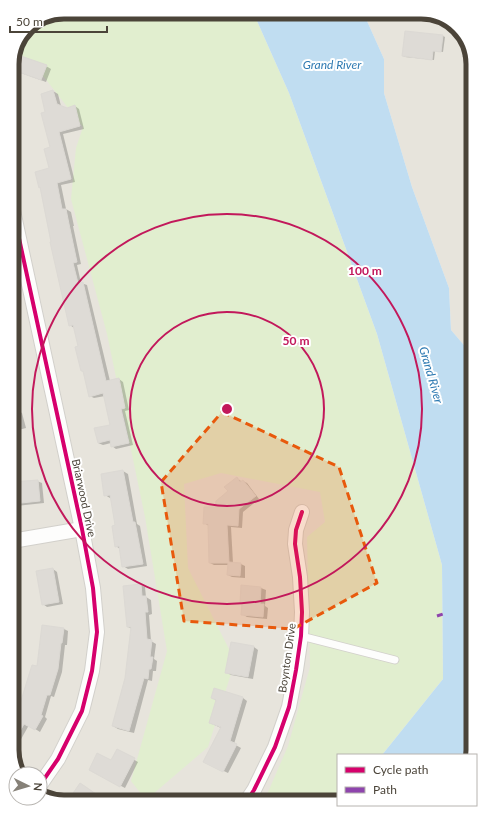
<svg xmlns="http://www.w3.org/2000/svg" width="485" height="814" font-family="Lato,sans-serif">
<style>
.residential{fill:#e7e4dc}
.green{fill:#e1eecf}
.water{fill:#c0ddf1}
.shadow{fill:#0003}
.building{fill:#dedbd6;stroke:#dcd9d4}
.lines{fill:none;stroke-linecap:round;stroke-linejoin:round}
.lane-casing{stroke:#d2d0cb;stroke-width:9}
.street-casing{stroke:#d2d0cb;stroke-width:16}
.lane{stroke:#fdfdfc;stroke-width:7}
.street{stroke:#fdfdfc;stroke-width:14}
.quiet{stroke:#8e44ad;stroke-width:3;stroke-dasharray:6 3;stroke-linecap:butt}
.cycleway-casing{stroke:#fff;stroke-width:6}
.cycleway{stroke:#d6006c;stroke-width:4}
.marked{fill:#e8590c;fill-opacity:0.2;stroke:#e8590c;stroke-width:3;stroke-dasharray:8 5;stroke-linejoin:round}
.ring{fill:none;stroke:#c2185b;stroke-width:2}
.labels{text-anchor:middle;stroke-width:4;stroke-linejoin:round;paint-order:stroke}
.street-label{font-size:11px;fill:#4b4439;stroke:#fff}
.water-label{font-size:12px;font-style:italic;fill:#2e7ab2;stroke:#fff}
.rim{fill:none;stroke:#4b4439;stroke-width:5}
.centre{fill:#c2185b;stroke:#fff;stroke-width:2}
.ring-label{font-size:12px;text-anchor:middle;font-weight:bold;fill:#c2185b;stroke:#fff;stroke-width:4;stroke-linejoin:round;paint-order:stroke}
</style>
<rect width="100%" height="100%" fill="#f4f2ee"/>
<g class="residential">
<polygon points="363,12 425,12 450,21 468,41 473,64 473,383 471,381 469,351 451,330 449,288 412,187 384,93 384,59"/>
<polygon points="12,61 289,93 382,755 338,755 338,798 61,802 40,795 40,774 18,774 17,773 12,750"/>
</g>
<polygon class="green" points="64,12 253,12 289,93 377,334 442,565 443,679 382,755 338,755 338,798 265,799 288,746 310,667 307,537 325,522 320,492 221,473 184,484 188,568 235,661 208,747 146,800 131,781 167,651 145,517 107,334 71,199 76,148 83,127 40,72 12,70 12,61 27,27"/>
<polygon class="water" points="253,12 363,12 384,59 384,93 412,187 449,288 451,330 469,351 471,381 473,383 473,751 472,755 382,755 443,679 442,565 377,334 289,93"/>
<g class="shadow">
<polygon points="405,32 443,36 445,37 443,52 435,51 434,60 405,57 403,56"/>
<polygon points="463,37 465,37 468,41 472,58 464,58 462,57"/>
<polygon points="12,61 16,63 46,66 51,69 46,82 21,73 18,81 12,79"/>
<polygon points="53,91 58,94 61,106 67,109 75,106 79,109 84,129 63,134 75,182 61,185 66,209 71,212 74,226 73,226 81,264 77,265 81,283 87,285 110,381 119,379 123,382 129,410 125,411 133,445 116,449 112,446 111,443 103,445 98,443 111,426 105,396 94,398 90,396 85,372 82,371 80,347 74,328 70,325 52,242 41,188 40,187 50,169 51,148 47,112"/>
<polygon points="12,373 14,382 12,382"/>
<polygon points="17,410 22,413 26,428 15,431 19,447 12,449 12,411"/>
<polygon points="123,471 128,474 137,524 140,526 147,566 128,569 123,566 120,549 116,546 116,526 111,498 110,498 105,495 102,475"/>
<polygon points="237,478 242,482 243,481 247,483 259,499 243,512 242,528 231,527 233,563 241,564 245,566 245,578 232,577 228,575 229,565 214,565 210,563 209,526 204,523 229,492"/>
<polygon points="37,481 42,483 44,503 16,506 12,504"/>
<polygon points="53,569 57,572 63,604 47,607 43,604"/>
<polygon points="12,575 14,576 15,599 12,599"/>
<polygon points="140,585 145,587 146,597 151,600 152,614 149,615 151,641 156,644 154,659 157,661 156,671 153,671 152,681 148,680 134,733 118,729 113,726 126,678 132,629 128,627"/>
<polygon points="242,586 261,588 266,590 265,606 268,608 267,619 247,617 242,614"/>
<polygon points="43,626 64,629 68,631 67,645 65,645 62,672 54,697 51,696 45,717 47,719 40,732 29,725 20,741 12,737 19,708 38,668"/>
<polygon points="254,647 258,650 253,679 231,675 227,673"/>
<polygon points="215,689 243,698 247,701 234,744 241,748 228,773 209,764 221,728 210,723 217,701 212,698"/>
<polygon points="117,750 138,762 125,788 90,770 111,762"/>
<polygon points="175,794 180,797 186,800 171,800"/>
</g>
<g class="building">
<polygon points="405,31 443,35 441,52 433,51 432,60 402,56"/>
<polygon points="18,55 47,65 41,80 13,70"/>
<polygon points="53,90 57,104 67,108 75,105 80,126 59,132 71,179 57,183 62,209 66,209 69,224 77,262 73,263 78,283 83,282 106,381 119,378 125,408 121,409 129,443 111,447 110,440 98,443 94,428 110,425 103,393 89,397 83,371 81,371 75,347 78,346 73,325 69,326 50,242 51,242 40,187 39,188 35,172 49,168 44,149 50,147 41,113 45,112 41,94"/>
<polygon points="123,470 133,522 135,522 143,564 122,567 119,546 115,547 112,526 115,525 110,495 104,496 101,474"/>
<polygon points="237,477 240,482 243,480 256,496 239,509 238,526 227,525 229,562 241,563 240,576 227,575 228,563 209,563 208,524 203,524 204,507 215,507 216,501 228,491 224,487"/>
<polygon points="38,480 40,501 12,504 12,482"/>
<polygon points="53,568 59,602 42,605 36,571"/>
<polygon points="141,584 142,596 146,596 148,612 145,612 147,639 152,640 150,657 153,657 151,669 149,669 148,679 144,678 129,731 112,726 125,678 131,627 127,627 123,586"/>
<polygon points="241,585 261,587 260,604 264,604 263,617 241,615 242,603 240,603"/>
<polygon points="42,625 64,628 62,643 61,643 58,669 50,695 47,695 41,715 43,716 35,730 24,724 12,746 12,703 19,707 32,665 37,666"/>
<polygon points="231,642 254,646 248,677 225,673"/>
<polygon points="214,688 243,697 230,741 237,744 223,772 203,762 221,727 209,723 216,700 211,698"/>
<polygon points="117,749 135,758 120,787 89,770 97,753 111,760"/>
<polygon points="80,783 86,787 106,801 67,802"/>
</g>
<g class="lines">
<defs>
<polyline id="lane" points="301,636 395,660"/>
<g id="street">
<polyline points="12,206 82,529 93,588 97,632 92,671 82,711 58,759 40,785"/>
<polyline points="12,541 82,529"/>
<polyline points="248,799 254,790 275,747 289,707 296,670 301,636 302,612 300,577 295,544 296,530 302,512"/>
</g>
</defs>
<use href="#lane" class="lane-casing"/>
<use href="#street" class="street-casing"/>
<use href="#lane" class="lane"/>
<use href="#street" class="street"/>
<polyline class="quiet" points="437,616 443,614"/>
<defs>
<g id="cycleway">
<polyline points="12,206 82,529 93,588 97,632 92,671 82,711 58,759 40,785"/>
<polyline points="248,799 254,790 275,747 289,707 296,670 301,636 302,612 300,577 295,544 296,530 302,512"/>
</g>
</defs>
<use href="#cycleway" class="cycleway-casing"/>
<use href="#cycleway" class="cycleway"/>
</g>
<path class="marked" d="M 222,412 L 339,467 L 377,583 L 293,629 L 184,621 L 161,482 Z"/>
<g class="ring">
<circle cx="227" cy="409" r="97"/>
<circle cx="227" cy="409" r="195"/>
</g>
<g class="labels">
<g class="street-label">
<text transform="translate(84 498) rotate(78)" y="4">Briarwood Drive</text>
<text transform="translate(287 658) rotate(-82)" y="4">Boynton Drive</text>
</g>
<g class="water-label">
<text x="332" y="69">Grand River</text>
<text transform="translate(431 375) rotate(74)" y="4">Grand River</text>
</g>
</g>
<path d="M0 0H485V814H0ZM64 19H421A45 45 0 0 1 466 64V750A45 45 0 0 1 421 795H64A45 45 0 0 1 19 750V64A45 45 0 0 1 64 19Z" fill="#fff" fill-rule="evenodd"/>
<path class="rim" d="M64 19H421A45 45 0 0 1 466 64V750A45 45 0 0 1 421 795H64A45 45 0 0 1 19 750V64A45 45 0 0 1 64 19Z"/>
<circle cx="227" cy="409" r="6" class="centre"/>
<g class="ring-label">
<text x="365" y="275">100 m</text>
<text x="296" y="345">50 m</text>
</g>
<rect x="337" y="754" width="140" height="52" fill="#ffffff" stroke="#b7b4b0"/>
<rect x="345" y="767" width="20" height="6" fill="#d6006c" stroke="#b7b4b0"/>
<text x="373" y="774" font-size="12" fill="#4b4439">Cycle path</text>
<rect x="345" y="787" width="20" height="6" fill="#8e44ad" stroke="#b7b4b0"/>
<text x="373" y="794" font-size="12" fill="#4b4439">Path</text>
<g transform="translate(28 786) rotate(95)"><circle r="19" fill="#ffffff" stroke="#b7b4b0"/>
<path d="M0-3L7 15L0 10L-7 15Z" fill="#868178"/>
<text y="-6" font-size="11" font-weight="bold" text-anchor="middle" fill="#4b4439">N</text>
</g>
<path d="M10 26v6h97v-6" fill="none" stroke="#4b4439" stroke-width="2"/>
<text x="16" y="26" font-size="12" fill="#4b4439" stroke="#ffffff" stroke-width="3" paint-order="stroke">50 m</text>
</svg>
